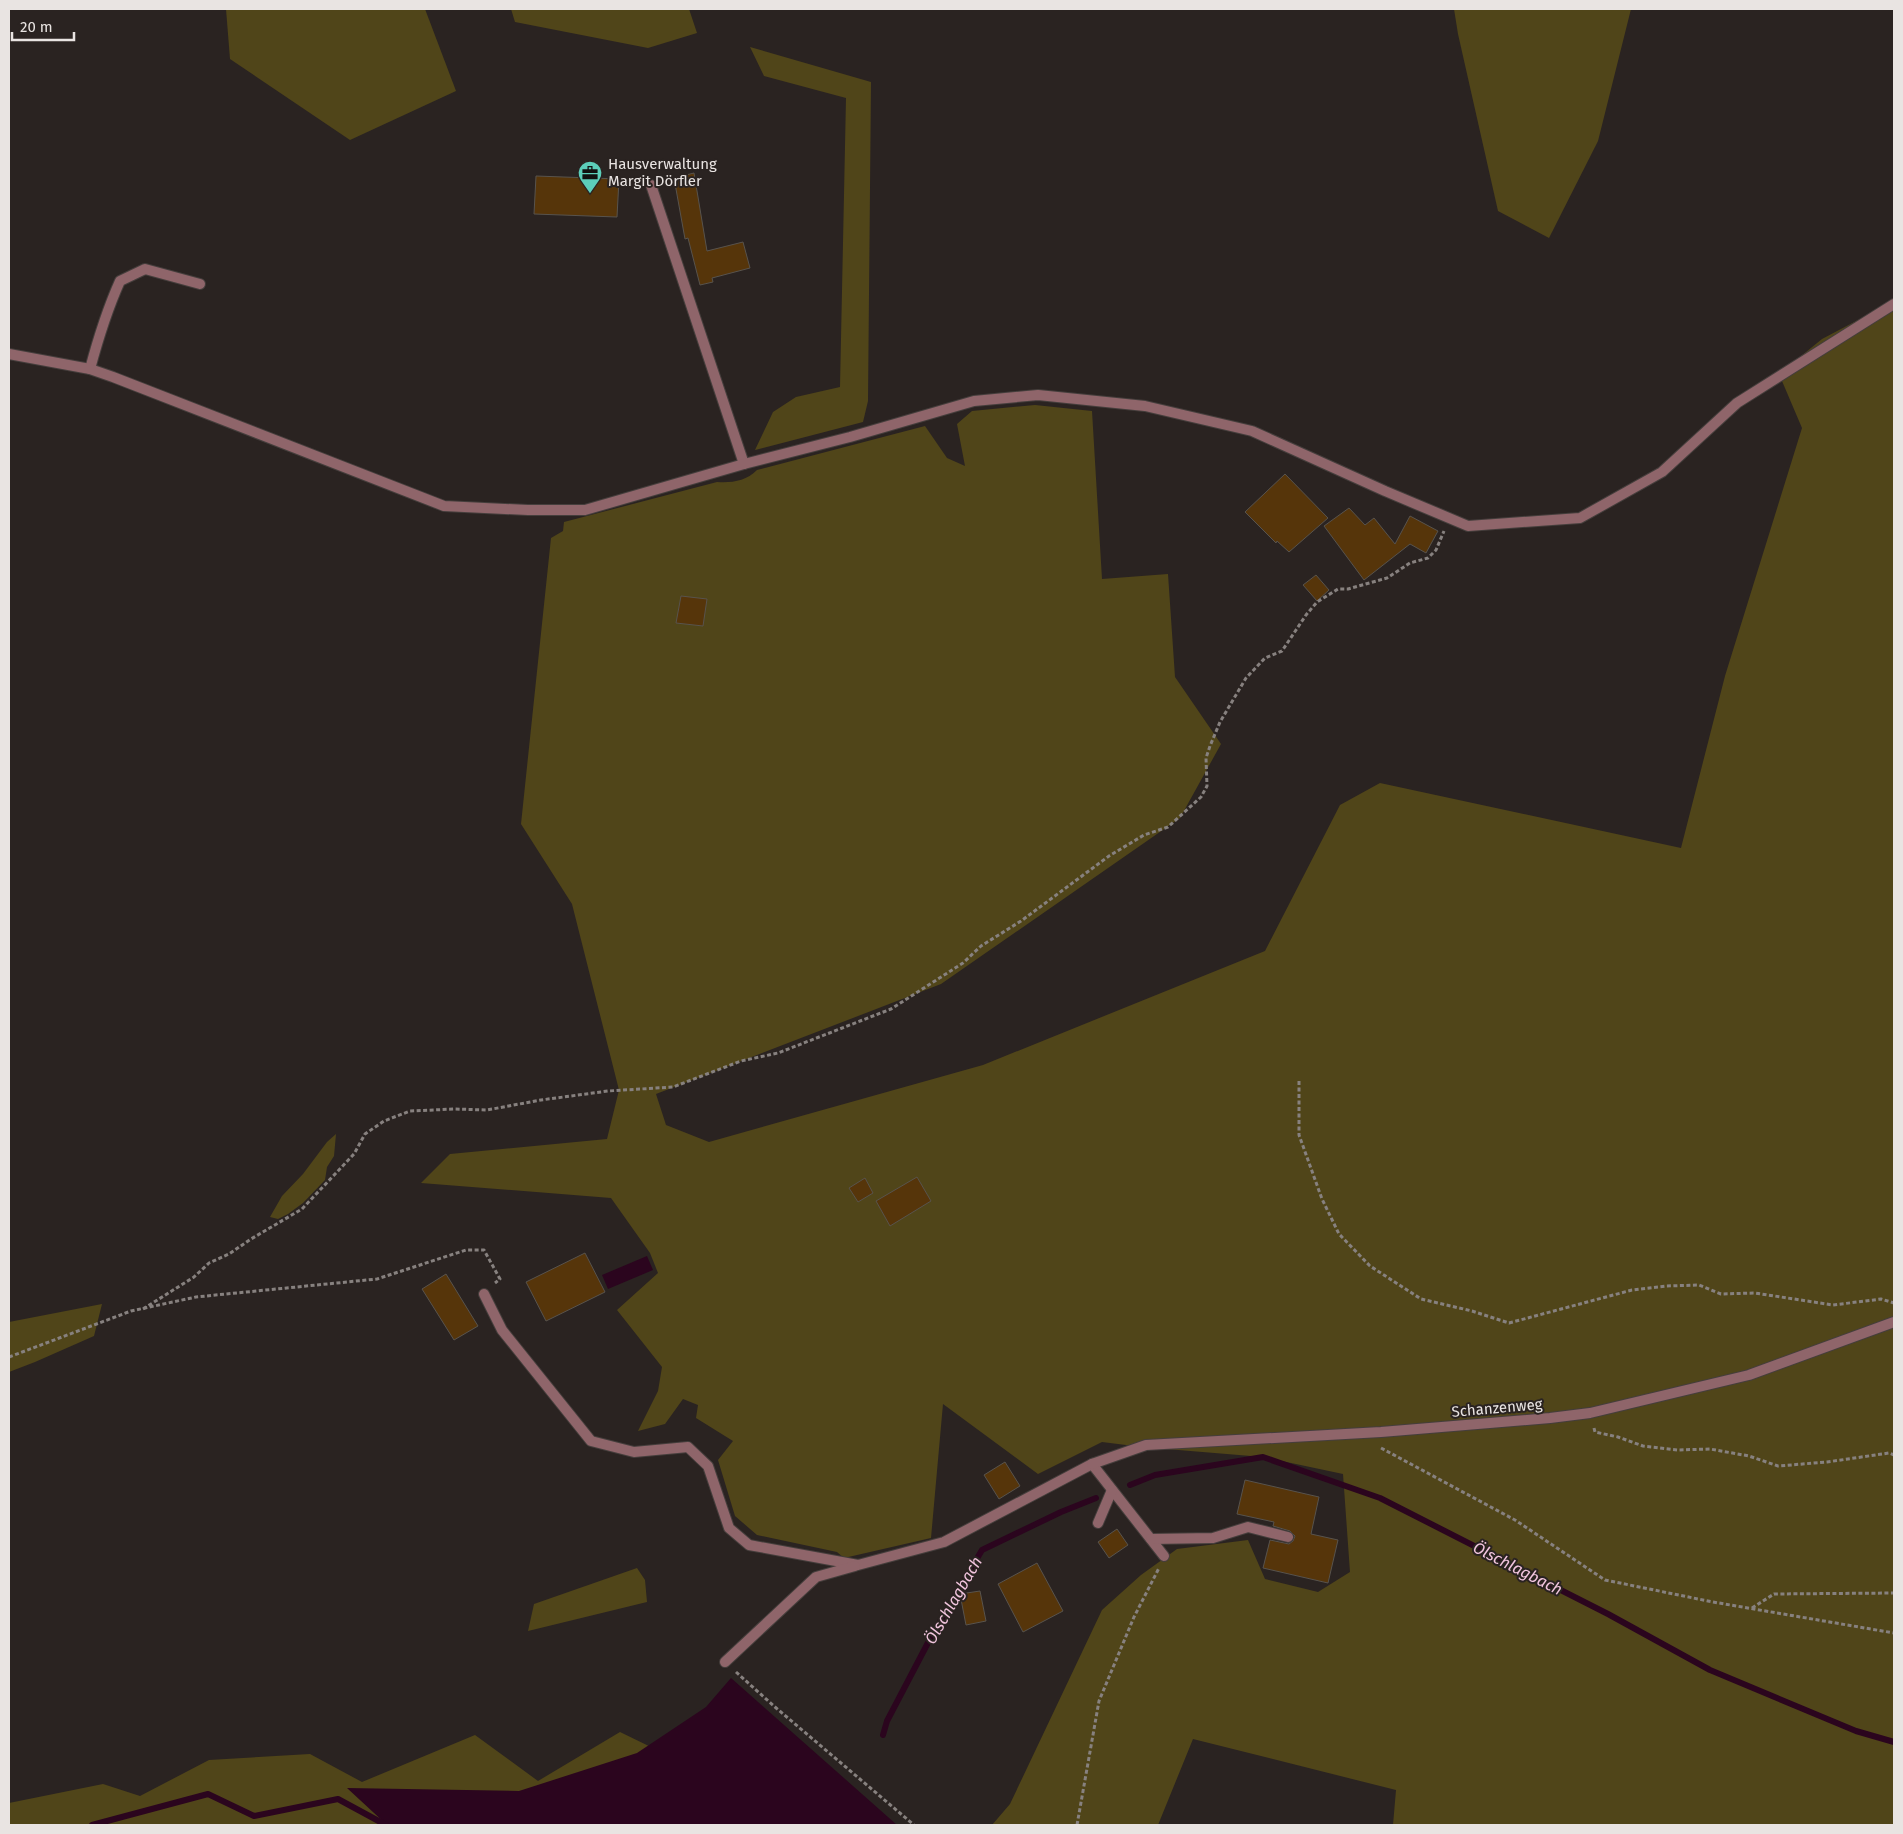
<svg xmlns="http://www.w3.org/2000/svg" width="1903" height="1834" font-family="'Fira Sans',sans-serif">
<style>
.green{fill:#504519}
.water{fill:#2b051e}
.lines{fill:none;stroke-linecap:round;stroke-linejoin:round}
.stream{stroke:#2b051e;stroke-width:6}
.building{fill:#56350a;stroke:#58534d}
.lane-casing{stroke:#453e3c;stroke-width:12}
.street-casing{stroke:#453e3c;stroke-width:12}
.path{stroke:#87817f;stroke-width:3;stroke-dasharray:4 2.5;stroke-linecap:butt}
.lane{stroke:#8f656a;stroke-width:10}
.street{stroke:#8f656a;stroke-width:10}
.labels{text-anchor:middle;stroke-width:4;stroke-linejoin:round;paint-order:stroke}
.poi-label{font-size:15px;fill:#e9e4e2;stroke:#2a2321;text-anchor:start}
.street-label{font-size:15px;fill:#e9e4e2;stroke:#2a2321}
.water-label{font-size:16px;font-style:italic;fill:#f2c5de;stroke:#2a2321}
</style>
<rect width="100%" height="100%" fill="#2a2321"/>
<g class="green">
<polygon points="226,9 425,9 456,91 350,140 230,59"/>
<polygon points="511,9 689,9 697,33 648,48 515,22"/>
<polygon points="1454,9 1631,9 1598,141 1549,238 1498,211 1458,34"/>
<polygon points="750,47 871,82 868,401 863,422 755,450 773,412 796,397 840,387 846,98 764,76"/>
<path d="M 1894,301 L 1894,1825 L 1393,1825 L 1396,1790 L 1193,1739 L 1158,1825 L 992,1825 L 1010,1804 L 1102,1610 L 1141,1575 L 1177,1549 L 1248,1540 L 1265,1579 L 1318,1592 L 1350,1572 L 1343,1474 L 1263,1457 L 1142,1447 L 1102,1442 L 1038,1474 L 943,1404 L 931,1538 L 844,1558 L 837,1552 L 757,1535 L 735,1516 L 718,1460 L 733,1441 L 696,1418 L 698,1405 L 683,1399 L 665,1424 L 638,1431 L 658,1391 L 662,1367 L 617,1310 L 658,1273 L 650,1253 L 611,1198 L 421,1183 L 450,1154 L 607,1139 L 619,1090 L 572,904 L 521,824 L 551,538 L 563,531 L 564,522 L 717,482 C 732,483 746,481 757,470 L 925,426 L 947,458 L 965,466 L 957,424 L 972,411 L 1035,405 L 1092,411 L 1102,579 L 1168,574 L 1175,677 L 1221,744 L 1180,818 L 941,984 L 656,1094 L 666,1125 L 709,1142 L 983,1065 L 1265,951 L 1340,805 L 1380,783 L 1681,848 L 1725,676 L 1802,428 L 1779,374 L 1822,339 Z"/>
<polygon points="336,1134 334,1156 327,1167 325,1180 303,1203 288,1214 278,1219 270,1217 282,1196 303,1174 327,1142"/>
<polygon points="102,1304 94,1336 35,1362 9,1372 9,1322"/>
<polygon points="637,1568 645,1580 647,1602 528,1631 534,1604"/>
<polygon points="620,1732 657,1750 575,1825 9,1825 9,1803 103,1784 140,1796 209,1760 310,1754 362,1782 475,1735 538,1781"/>
</g>
<g class="water">
<polygon points="647,1256 653,1270 608,1289 602,1275"/>
<polygon points="731,1678 897,1825 387,1825 347,1788 519,1791 637,1753 706,1707"/>
</g>
<g class="lines">
<g class="stream">
<polyline points="1130,1485 1155,1475 1263,1457 1380,1498 1608,1614 1710,1670 1856,1731 1894,1742"/>
<polyline points="883,1735 887,1721 931,1637 982,1550 1061,1512 1096,1498"/>
<polyline points="92,1825 208,1794 254,1816 338,1799 386,1825"/>
</g>
</g>
<g class="building">
<polygon points="694,173 707,251 743,242 750,268 712,278 713,282 700,285 688,238 685,239 674,178"/>
<polygon points="536,176 619,179 617,217 534,214"/>
<polygon points="1285,474 1328,518 1289,552 1277,541 1276,543 1245,512"/>
<polygon points="1349,508 1365,525 1374,518 1395,544 1410,516 1438,531 1426,553 1410,544 1364,580 1324,526"/>
<polygon points="1316,575 1329,590 1317,601 1303,585"/>
<polygon points="681,596 707,599 703,626 676,623"/>
<polygon points="917,1177 931,1201 890,1226 876,1201"/>
<polygon points="865,1178 873,1193 858,1202 849,1188"/>
<polygon points="585,1253 605,1292 546,1321 526,1282"/>
<polygon points="446,1274 478,1326 454,1340 422,1289"/>
<polygon points="1005,1462 1020,1486 999,1499 984,1475"/>
<polygon points="1245,1480 1319,1497 1311,1534 1338,1540 1328,1583 1263,1568 1270,1540 1289,1544 1293,1541 1295,1536 1290,1531 1273,1526 1274,1522 1237,1514"/>
<polygon points="1117,1529 1128,1545 1109,1558 1098,1542"/>
<polygon points="1037,1563 1063,1611 1023,1632 998,1584"/>
<polygon points="980,1591 986,1621 966,1625 960,1594"/>
</g>
<g class="lines">
<defs>
<g id="lane">
<polyline points="651,185 744,464"/>
<path d="M 90,369 C 98,339 107,310 120,281 L 145,269 L 200,284"/>
<polyline points="484,1294 502,1330 591,1441 634,1452 688,1447 708,1466 729,1528 749,1545 858,1565 944,1542 1092,1464 1164,1556"/>
<polyline points="1098,1523 1112,1490"/>
<polyline points="1151,1539 1213,1538 1248,1527 1288,1537"/>
<polyline points="725,1662 816,1577 855,1566"/>
</g>
<g id="street">
<polyline points="9,354 90,369 113,377 444,506 528,510 585,510 744,464 850,437 974,401 1038,395 1145,406 1252,431 1385,491 1468,526 1580,518 1662,472 1737,403 1894,304"/>
<polyline points="1092,1464 1146,1445 1381,1432 1550,1418 1590,1413 1749,1375 1894,1322"/>
</g>
</defs>
<use href="#lane" class="lane-casing"/>
<use href="#street" class="street-casing"/>
<g class="path">
<polyline points="1299,1081 1299,1135 1322,1199 1339,1234 1370,1266 1421,1299 1472,1311 1509,1323 1632,1290 1666,1286 1699,1285 1721,1294 1755,1293 1833,1305 1881,1299 1894,1303"/>
<polyline points="143,1309 194,1277 209,1263 229,1254 251,1239 302,1209 354,1154 365,1134 384,1121 410,1111 455,1109 487,1110 541,1100 608,1091 673,1087 741,1061 778,1053 891,1009 963,963 981,946 1021,921 1109,856 1144,835 1168,827 1201,797 1207,786 1206,758 1210,746 1220,722 1246,678 1265,658 1282,651 1306,615 1317,602 1338,589 1348,589 1387,578 1410,563 1428,558 1436,550 1444,531"/>
<polyline points="9,1357 131,1311 196,1297 377,1279 466,1250 484,1250 500,1279 495,1283"/>
<polyline points="1594,1428 1595,1432 1618,1437 1643,1446 1678,1450 1710,1449 1749,1456 1778,1466 1827,1462 1889,1453 1894,1455"/>
<polyline points="1381,1448 1515,1520 1605,1580 1713,1602 1894,1633"/>
<polyline points="1752,1608 1774,1594 1894,1593"/>
<polyline points="736,1672 775,1707 914,1825"/>
<polyline points="1077,1825 1099,1701 1134,1617 1159,1568"/>
</g>
<use href="#lane" class="lane"/>
<use href="#street" class="street"/>
</g>
<defs>
<symbol id="office-pin" viewBox="-11 -11 22 30"><path d="M0 17L-7.5 6A9.5 9.5 0 1 1 7.5 6Z" fill="#5cceba" stroke="#2a2321"/><path d="M-6-3h4V-5.5h4V-3h4V5H-6ZM-1-4.5V-3h2v-1.5ZM-6 0V1H6V0Z" fill="#111"/></symbol>
</defs>
<g fill-rule="evenodd">
<use href="#office-pin" x="576" y="159" width="28" height="38"/>
</g>
<g class="labels">
<g class="poi-label">
<text x="608" y="169">Hausverwaltung<tspan x="608" dy="17">Margit Dörfler</tspan></text>
</g>
<g class="street-label">
<text transform="translate(1497 1408) rotate(-5)" y="5">Schanzenweg</text>
</g>
<g class="water-label">
<text transform="translate(1518 1568) rotate(27)" y="6">Ölschlagbach</text>
<text transform="translate(953 1600) rotate(-60)" y="6">Ölschlagbach</text>
</g>
</g>
<rect width="1903" height="1834" fill="none" stroke="#e9e4e2" stroke-width="20"/>
<path d="M12 32v8h62v-8" fill="none" stroke="#e9e4e2" stroke-width="2.5"/>
<text x="20" y="32" font-size="15" fill="#e9e4e2" stroke="#2a2321" stroke-width="4" paint-order="stroke">20 m</text>
</svg>
